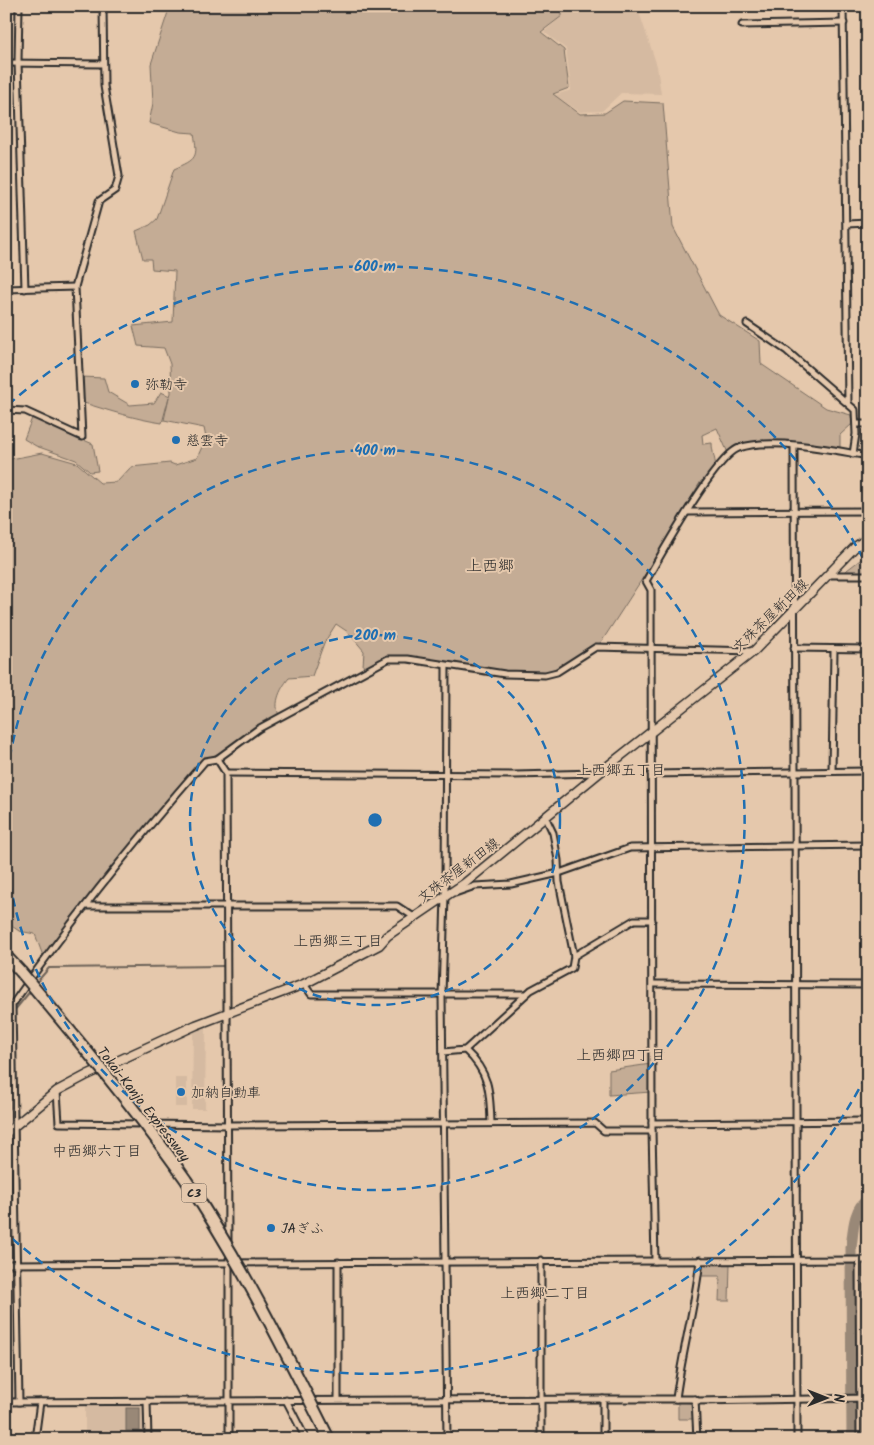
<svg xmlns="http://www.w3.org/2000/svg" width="874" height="1445" font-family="Kalam,'Klee One',sans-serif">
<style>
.built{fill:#d5baa1}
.green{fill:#c4ac95;stroke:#786c60}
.water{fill:#987;stroke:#6d6359}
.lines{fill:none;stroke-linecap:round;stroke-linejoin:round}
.stream{stroke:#6d6359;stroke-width:2}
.river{stroke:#987;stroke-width:11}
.minor-casing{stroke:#2b2b2b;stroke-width:9}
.secondary-casing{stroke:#2b2b2b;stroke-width:11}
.motorway-casing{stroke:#2b2b2b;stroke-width:14}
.minor{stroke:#e5c8ac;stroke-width:5}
.secondary{stroke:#e5c8ac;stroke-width:8}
.motorway{stroke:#e5c8ac;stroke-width:10}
.motorway-bridge-casing{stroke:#2b2b2b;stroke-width:14;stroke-linecap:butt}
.motorway-bridge{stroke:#e5c8ac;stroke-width:10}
.ring{fill:none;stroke:#1f6fb2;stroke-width:2.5;stroke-dasharray:9 6}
.poi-dot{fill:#1f6fb2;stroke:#e5c8ac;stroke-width:2}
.labels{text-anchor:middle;stroke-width:4;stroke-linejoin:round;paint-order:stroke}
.shield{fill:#e5c8ac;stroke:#635a52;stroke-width:1}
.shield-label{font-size:12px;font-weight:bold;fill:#2b2b2b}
.poi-label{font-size:14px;fill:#2b2b2b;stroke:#e5c8ac;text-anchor:start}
.street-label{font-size:14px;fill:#2b2b2b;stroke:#e5c8ac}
.neighbourhood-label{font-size:15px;fill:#2b2b2b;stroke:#e5c8ac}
.quarter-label{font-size:16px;fill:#2b2b2b;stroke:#e5c8ac}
.centre{fill:#1f6fb2;stroke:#e5c8ac;stroke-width:2.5}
.ring-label{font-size:15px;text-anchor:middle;font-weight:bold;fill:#1f6fb2;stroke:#e5c8ac;stroke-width:4;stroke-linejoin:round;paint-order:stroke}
</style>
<rect width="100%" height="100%" fill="#e5c8ac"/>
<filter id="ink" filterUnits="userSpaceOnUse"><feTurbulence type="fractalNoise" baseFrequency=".02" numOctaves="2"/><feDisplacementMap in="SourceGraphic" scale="10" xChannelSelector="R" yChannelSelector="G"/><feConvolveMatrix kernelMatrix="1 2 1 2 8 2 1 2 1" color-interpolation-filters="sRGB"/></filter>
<g filter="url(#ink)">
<g class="built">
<polygon points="563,6 637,6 657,66 661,94 621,93 602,111 580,112 555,95 571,90 566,49 544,32 563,15"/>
<polygon points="206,1028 205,1109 192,1109 193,1031"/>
<rect x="175" y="1078" width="12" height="29"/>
<polygon points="6,1195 12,1195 12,1256 9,1258 6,1258"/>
<polygon points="143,1403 145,1406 145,1439 85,1439 85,1404"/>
</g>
<g class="green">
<path d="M 170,6 L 562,6 L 562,16 L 541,32 L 564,50 L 569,88 L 553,94 L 580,114 L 605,113 L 623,101 L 663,103 L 673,227 L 719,315 L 760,341 L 761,364 L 826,408 L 851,415 L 852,424 L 840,435 L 840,449 C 814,446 748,432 728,453 L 717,428 L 702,435 L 703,444 L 712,443 C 712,460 725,473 701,481 L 644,576 L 602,641 L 578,663 L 552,674 L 533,678 L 464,664 L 401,658 L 391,660 L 367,671 L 363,666 L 364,651 L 348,632 L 336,624 L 324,643 L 312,676 L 289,678 C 280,689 271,706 282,720 L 211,757 L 181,783 L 43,956 L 35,934 L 19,931 L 6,922 L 6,460 L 42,453 L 77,463 L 100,483 L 117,482 L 131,467 L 170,463 L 175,465 L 197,458 L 206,438 L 204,428 L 164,420 L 169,397 L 162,423 C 135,419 110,411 84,403 L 82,377 L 104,378 L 108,392 L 130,405 L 154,403 L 161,392 L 170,396 L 171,393 L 170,364 L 164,348 L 138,346 L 133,326 L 173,322 L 175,271 L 152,269 L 151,259 L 143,259 L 136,231 L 150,225 L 157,219 L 174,169 C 197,159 198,158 194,133 L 180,132 L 149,123 L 153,103 L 151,64 Z"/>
<polygon points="32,418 93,444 98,471 90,472 76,460 36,446 24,439"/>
<polygon points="868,554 868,573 843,573"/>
<polygon points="651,1064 651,1092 609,1095 609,1070"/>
<polygon points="702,1264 730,1264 729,1301 719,1301 720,1276 701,1276"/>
<polygon points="678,1402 693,1403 693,1419 678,1419"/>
</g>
<rect class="water" x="126" y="1408" width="14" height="23"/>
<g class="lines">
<g class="stream">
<polyline points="36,983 49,968 225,966"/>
<polyline points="14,1011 32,989"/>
</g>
<path class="river" d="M 852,1439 L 851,1248 C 853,1234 853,1207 868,1200"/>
<defs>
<g id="minor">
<polyline points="19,6 18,62 25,289"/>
<polyline points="843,6 848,403"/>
<polyline points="742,25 844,23"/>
<polyline points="6,63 103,64"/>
<polyline points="847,224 868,223"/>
<polyline points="6,289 75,287"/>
<polyline points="747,324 787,351 855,410 856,434 853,454"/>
<polyline points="6,410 25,411 82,437 75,287 99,201 115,190 119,176 104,86 103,6"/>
<polyline points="857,424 868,424"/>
<polyline points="794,446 797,1439"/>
<polyline points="688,512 868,511"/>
<polyline points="829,575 868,575"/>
<polyline points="794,648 868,649"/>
<polyline points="446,666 445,896 442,995 447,1439"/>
<polyline points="217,759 226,773 228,1243"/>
<polyline points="832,771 834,650"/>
<polyline points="226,773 515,775 598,773"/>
<polyline points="651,774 868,771"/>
<polyline points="455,893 475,886 511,884 559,873 630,848 868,845"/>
<polyline points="87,906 397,906 414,917"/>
<polyline points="574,956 634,920 652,920"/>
<polyline points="304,984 311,994 526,994"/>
<polyline points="653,984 868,985"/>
<path d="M 465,1050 C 490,1073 490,1092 491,1123"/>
<polyline points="443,1052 465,1050 531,990 572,968 574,956 559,882 558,860 553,833 545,816"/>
<polyline points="57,1091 59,1123 229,1125 595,1123 604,1131 652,1131"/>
<polyline points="652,1123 868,1121"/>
<polyline points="229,1259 229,1439"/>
<polyline points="541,1260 541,1439"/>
<polyline points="859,1260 860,1439"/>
<path d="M 655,1261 L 652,1131 L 651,590 L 646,581 C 660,556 716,456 739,448 C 770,437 835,450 868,456"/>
<polyline points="338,1262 338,1399"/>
<polyline points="6,1264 868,1260"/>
<path d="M 676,1399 C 682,1352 695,1307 700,1260"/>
<polyline points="695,1399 697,1439"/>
<polyline points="286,1400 306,1439"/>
<polyline points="147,1401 148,1439"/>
<polyline points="6,1402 603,1399 695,1399 698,1401 868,1398"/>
<path d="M 19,1402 L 12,1005 C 71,920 137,839 205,761 L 217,759 L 258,729 L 388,659 L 408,659 L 505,674 L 545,675 L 557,672 L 596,647 L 754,651"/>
<polyline points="35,1439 40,1402"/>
<polyline points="603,1439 603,1399"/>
</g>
<polyline id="secondary" points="6,1133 57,1091 87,1075 196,1025 304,984 379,945 387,936 465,883 599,773 754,651 855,547 868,538"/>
<polyline id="motorway" points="6,956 21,972"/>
</defs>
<use href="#minor" class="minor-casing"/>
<use href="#secondary" class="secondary-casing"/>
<use href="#motorway" class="motorway-casing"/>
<use href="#minor" class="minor"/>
<use href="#secondary" class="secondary"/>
<use href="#motorway" class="motorway"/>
<defs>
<path id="motorway-bridge" d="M 21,972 C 78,1040 135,1108 186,1180 C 241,1262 285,1351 329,1439"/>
</defs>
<use href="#motorway-bridge" class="motorway-bridge-casing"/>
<use href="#motorway-bridge" class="motorway-bridge"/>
</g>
</g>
<g class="ring">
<circle cx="375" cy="820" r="185"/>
<path d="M6 788A370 370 0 1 1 6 852"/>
<path d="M866 1076A554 554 0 0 1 8 1235M8 405A554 554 0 0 1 866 564"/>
</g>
<g class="poi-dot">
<circle cx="135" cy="384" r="5"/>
<circle cx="176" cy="440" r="5"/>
<circle cx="181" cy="1092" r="5"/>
<circle cx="271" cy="1228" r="5"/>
</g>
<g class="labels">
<rect class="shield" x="181.5" y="1183.5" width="25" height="19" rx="4"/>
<g class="shield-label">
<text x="194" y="1197">C3</text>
</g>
<g class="poi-label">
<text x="145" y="389">弥勒寺</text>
<text x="186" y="445">慈雲寺</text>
<text x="191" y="1097">加納自動車</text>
<text x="281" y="1233">JAぎふ</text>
</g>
<g class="street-label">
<text transform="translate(770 615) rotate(-44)" y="5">文殊茶屋新田線</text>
<text transform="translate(458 870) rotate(-37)" y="5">文殊茶屋新田線</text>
<text transform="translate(144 1104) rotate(52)" y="5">Tokai-Kanjo Expressway</text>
</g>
<g class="neighbourhood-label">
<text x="621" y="775">上西郷五丁目</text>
<text x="338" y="946">上西郷三丁目</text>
<text x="621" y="1060">上西郷四丁目</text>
<text x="97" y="1156">中西郷六丁目</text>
<text x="545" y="1298">上西郷二丁目</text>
</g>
<g class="quarter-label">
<text x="490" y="571">上西郷</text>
</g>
</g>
<circle cx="375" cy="820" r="8" class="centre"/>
<g class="ring-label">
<text x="375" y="271">600 m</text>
<text x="375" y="455">400 m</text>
<text x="375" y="640">200 m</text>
</g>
<rect width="874" height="1445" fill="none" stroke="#e5c8ac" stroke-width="25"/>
<rect x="12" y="12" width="849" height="1420" fill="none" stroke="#2b2b2b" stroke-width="2" filter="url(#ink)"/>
<g transform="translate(826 1398) rotate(90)" stroke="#e5c8ac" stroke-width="4" paint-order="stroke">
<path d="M0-4L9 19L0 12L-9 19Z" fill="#2b2b2b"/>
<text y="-8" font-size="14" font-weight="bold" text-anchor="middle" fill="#2b2b2b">N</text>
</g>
</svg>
